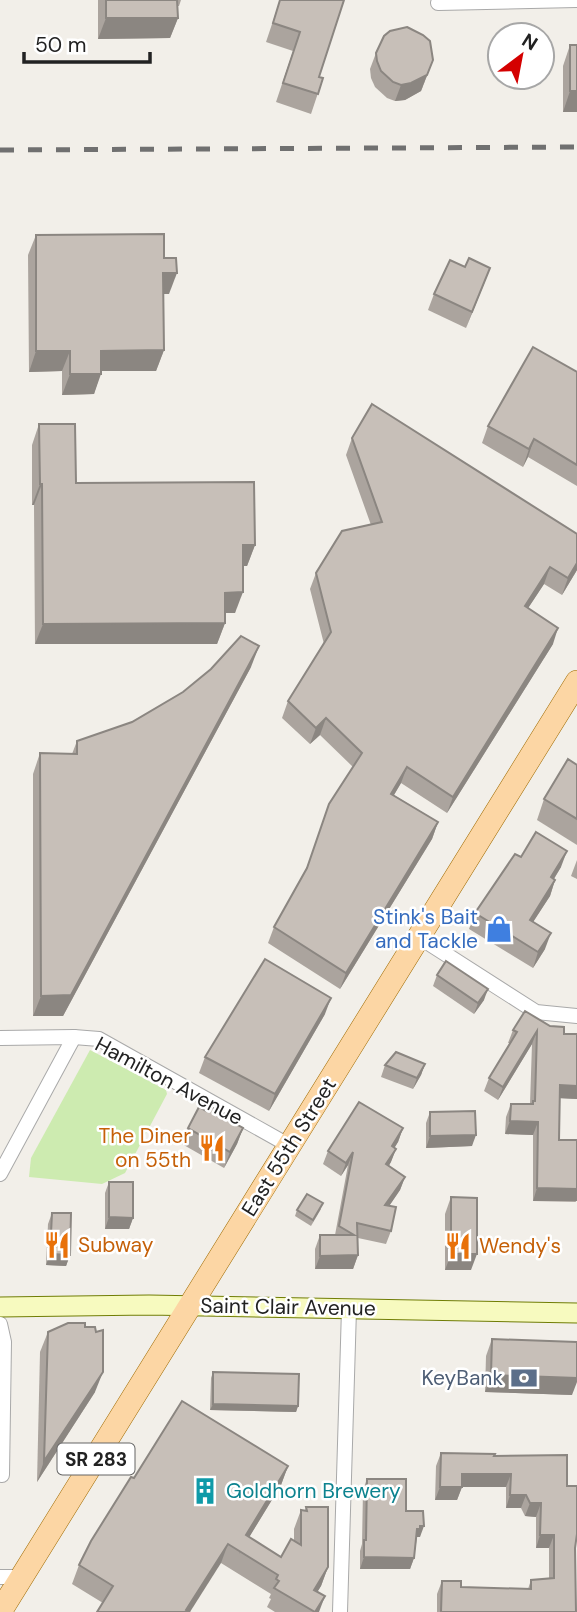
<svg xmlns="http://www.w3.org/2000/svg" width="577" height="1612" font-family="'DM Sans',sans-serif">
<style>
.grass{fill:#cdebb0}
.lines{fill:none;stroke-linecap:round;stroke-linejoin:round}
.street-casing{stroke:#a9a9a9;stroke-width:16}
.secondary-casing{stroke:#707d05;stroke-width:21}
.primary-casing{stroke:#a06b00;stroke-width:24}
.street{stroke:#fff;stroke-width:14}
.secondary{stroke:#f7fabf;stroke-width:19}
.primary{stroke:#fcd6a4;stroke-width:23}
.rail{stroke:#707070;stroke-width:5;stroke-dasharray:14 14;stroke-linecap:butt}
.wall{fill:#aba49e}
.shaded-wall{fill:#8b8681}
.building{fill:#c7bfb8;stroke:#8b8681;stroke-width:2}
.labels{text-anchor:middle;stroke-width:5;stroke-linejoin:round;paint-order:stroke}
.shield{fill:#fff;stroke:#646464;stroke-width:2}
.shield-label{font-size:19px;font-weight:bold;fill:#222}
.shop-label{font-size:21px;fill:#366cbe;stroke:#fff;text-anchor:end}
.street-label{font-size:21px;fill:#222;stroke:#fff}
.food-label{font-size:21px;fill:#c56008;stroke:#fff;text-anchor:start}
.service-label{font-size:21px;fill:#4e5e75;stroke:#fff;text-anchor:end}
.culture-label{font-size:21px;fill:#0d838f;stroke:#fff;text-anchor:start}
</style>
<rect width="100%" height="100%" fill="#f2efe9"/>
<polygon class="grass" points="90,1050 166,1090 167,1094 125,1173 102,1184 29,1177 31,1158"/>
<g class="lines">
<defs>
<g id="street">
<polyline points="438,3 577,0"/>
<polyline points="419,937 536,1012 577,1016"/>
<polyline points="0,1038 74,1037 99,1039 290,1146"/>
<polyline points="0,1174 74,1037"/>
<polyline points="0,1324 4,1342 2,1475"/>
<polyline points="0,1577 22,1577"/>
<polyline points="340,1612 349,1309"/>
</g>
<polyline id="secondary" points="0,1307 149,1305 577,1313"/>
<polyline id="primary" points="0,1612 577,682"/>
</defs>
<use href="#street" class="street-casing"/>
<use href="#secondary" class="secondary-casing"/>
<use href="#primary" class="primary-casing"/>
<use href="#street" class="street"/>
<use href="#secondary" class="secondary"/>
<use href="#primary" class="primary"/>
<polyline class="rail" points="0,150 577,147"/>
</g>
<g class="wall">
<polygon points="98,0 181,0 179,6 177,6 178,18 170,38 98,39"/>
<polygon points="280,0 344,0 319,77 323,78 311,114 276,102 293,51 266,42"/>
<polygon points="570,45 577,45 577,112 563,112 563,66"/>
<polygon points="376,53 433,60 421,91 405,100 395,101 387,98 375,87 371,78 370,69"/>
<polygon points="36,235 164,258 169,294 163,294 164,350 156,371 101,371 94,394 62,395 62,371 29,372 28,255"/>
<polygon points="465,267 490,268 466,328 428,310 434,294"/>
<polygon points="577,372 577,486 528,457 523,467 482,443 488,426"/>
<polygon points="39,424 76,483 255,545 247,566 243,566 235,613 225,613 225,623 217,644 35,644 34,505 32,505 32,445"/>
<polygon points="352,438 577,570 562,595 544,584 528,608 553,644 447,813 401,783 394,795 438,822 432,839 340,989 268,943 274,927 306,869 353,767 320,735 310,744 282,718 288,701 324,644 310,589 316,573 371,525 346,455"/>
<polygon points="251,667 63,1016 33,1016 33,774 40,753 72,754 77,741 132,722"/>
<polygon points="577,765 577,845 537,820 544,799"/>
<polygon points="521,857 561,867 554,879 555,880 550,896 533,922 545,949 533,968 469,929 475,913"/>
<polygon points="577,860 577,879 571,876"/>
<polygon points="437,975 484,1000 474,1014 433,986"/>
<polygon points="325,1014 269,1111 199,1073 205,1057"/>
<polygon points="513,1030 577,1034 577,1099 560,1098 559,1140 576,1202 533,1201 533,1135 505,1134 506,1117 511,1104 530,1104 532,1044 498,1100 484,1091 489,1078 510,1043 508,1043"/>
<polygon points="425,1064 421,1075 413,1089 381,1077 385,1065"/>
<polygon points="206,1111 225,1119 243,1128 237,1144 224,1168 182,1144 188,1128"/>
<polygon points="430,1112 472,1146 426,1148 426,1123"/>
<polygon points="403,1128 398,1142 394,1148 396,1149 389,1166 405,1177 400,1190 389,1206 391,1231 386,1244 358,1238 358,1255 353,1269 315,1269 315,1249 320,1235 335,1235 348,1165 341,1176 323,1164 328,1151"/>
<polygon points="109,1182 133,1218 129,1229 105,1229 105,1193"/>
<polygon points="451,1197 471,1270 445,1270 445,1214"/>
<polygon points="321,1209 311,1226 295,1216 297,1210"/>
<polygon points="52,1213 70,1255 66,1266 46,1265 48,1224"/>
<polygon points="85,1327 95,1392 37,1482 40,1352 48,1332"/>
<polygon points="492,1339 572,1395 485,1392 486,1356"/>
<polygon points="213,1372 298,1406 296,1412 210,1410 211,1378"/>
<polygon points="441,1453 494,1456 567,1486 576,1547 575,1547 576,1612 437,1612 437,1594 442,1581 461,1587 528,1589 531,1580 549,1579 549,1548 536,1548 536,1517 525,1516 521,1508 506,1508 506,1487 462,1487 457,1500 435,1500 436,1466"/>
<polygon points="288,1466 281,1485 249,1537 281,1557 294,1541 294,1529 301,1510 305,1511 306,1507 328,1567 321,1586 317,1592 319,1612 275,1612 267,1607 271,1599 269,1598 271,1594 221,1563 103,1603 72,1584 79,1565 134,1478"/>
<polygon points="367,1479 406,1511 420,1537 417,1537 414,1558 410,1569 360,1569 360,1551 362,1544 363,1490"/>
</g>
<g class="shaded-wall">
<polygon points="106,18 178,18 170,38 98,39"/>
<polygon points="433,60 421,91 405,100 395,101 401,85"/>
<polygon points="570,91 577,91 577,112 563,112"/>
<polygon points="490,268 484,284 466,328 472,312"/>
<polygon points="163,273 177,273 169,294 156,294"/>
<polygon points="164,350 156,371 94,371 101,351"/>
<polygon points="36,351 70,351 62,371 29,372"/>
<polygon points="70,374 101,374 94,394 62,395"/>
<polygon points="534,439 528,457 523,467 529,449"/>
<polygon points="40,484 42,484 34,505 32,505"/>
<polygon points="243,545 255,545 247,566 235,566"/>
<polygon points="577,563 577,570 562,595 568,578"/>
<polygon points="550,567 544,584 519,622 525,606"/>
<polygon points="243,592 235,613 217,613 225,593"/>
<polygon points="225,623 217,644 35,644 43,624"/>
<polygon points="558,628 553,644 447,813 453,797"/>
<polygon points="259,646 251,667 63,1016 33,1016 41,996"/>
<polygon points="326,718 320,735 310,744 316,728"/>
<polygon points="407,767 401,783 385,810 391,794"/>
<polygon points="438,822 432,839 340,989 346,973"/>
<polygon points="567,851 561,867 545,893 551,877"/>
<polygon points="555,880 550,896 524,936 530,920"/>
<polygon points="551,933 545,949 533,968 538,952"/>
<polygon points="488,989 484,1000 474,1014 478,1003"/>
<polygon points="331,998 325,1014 269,1111 275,1094"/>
<polygon points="537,1031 532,1044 498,1100 503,1087"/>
<polygon points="425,1064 421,1075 413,1089 417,1078"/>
<polygon points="560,1085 577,1086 577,1099 556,1098"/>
<polygon points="510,1121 538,1122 533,1135 505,1134"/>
<polygon points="243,1128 237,1144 224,1168 230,1152"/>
<polygon points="403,1128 398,1142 387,1160 392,1146"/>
<polygon points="476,1135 472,1146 426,1148 430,1136"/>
<polygon points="396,1149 391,1162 381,1178 386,1164"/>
<polygon points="353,1152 348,1165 341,1176 346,1163"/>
<polygon points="405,1177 400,1190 381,1218 385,1205"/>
<polygon points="537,1188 577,1189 577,1201 533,1201"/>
<polygon points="109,1217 133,1218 129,1229 105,1229"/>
<polygon points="50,1254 70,1255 66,1266 46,1265"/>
<polygon points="451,1254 477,1254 471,1270 445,1270"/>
<polygon points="358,1255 353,1269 315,1269 320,1256"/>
<polygon points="103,1372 95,1392 37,1482 44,1461"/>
<polygon points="491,1375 577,1378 577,1382 572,1395 485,1392"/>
<polygon points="213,1404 298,1406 296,1412 210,1410"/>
<polygon points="288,1466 281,1485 239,1554 246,1535"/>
<polygon points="462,1474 511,1474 506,1487 457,1487"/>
<polygon points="440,1487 462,1487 457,1500 435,1500"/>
<polygon points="510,1495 526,1495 521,1508 506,1508"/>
<polygon points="530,1503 541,1503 536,1517 525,1516"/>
<polygon points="420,1526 424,1526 420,1537 417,1537 417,1529"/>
<polygon points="540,1535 554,1535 549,1548 536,1548"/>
<polygon points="228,1544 221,1563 190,1612 185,1612"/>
<polygon points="364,1557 414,1558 410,1569 360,1569"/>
<polygon points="328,1567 321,1586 307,1609 314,1590"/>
<polygon points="325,1596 319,1612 315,1612"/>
</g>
<g class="building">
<polygon points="106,0 177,0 178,18 106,18"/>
<polygon points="280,0 344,0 319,77 323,78 318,94 283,83 300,32 273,23"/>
<polygon points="407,27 423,35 430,41 433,60 427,75 411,83 401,85 393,82 381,71 377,61 376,53 384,36 390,31"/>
<rect x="570" y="45" width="7" height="46"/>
<polygon points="164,234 164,258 176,258 177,273 163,273 164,350 101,351 101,374 70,374 70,351 36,351 36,235"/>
<polygon points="469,258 490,268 472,312 434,294 450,260 465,267"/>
<polygon points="533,347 577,372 577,465 534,439 529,449 488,426"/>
<polygon points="372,404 577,534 577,563 568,578 550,567 525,606 558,628 453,797 407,767 391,794 438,822 346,973 274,927 307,868 329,804 362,753 326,718 316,728 288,701 331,632 316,573 342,531 382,522 352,438"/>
<polygon points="39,424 75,424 76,483 254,482 255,545 243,545 243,592 225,593 225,623 43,624 42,484 40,484"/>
<polygon points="241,636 259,646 71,995 41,996 40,753 77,754 77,741 132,722 183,692 211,669"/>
<polygon points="568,759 577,765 577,819 544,799"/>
<polygon points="536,832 567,851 551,877 555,880 530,920 551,933 538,952 475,913 515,854 521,857"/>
<polygon points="265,959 331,998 275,1094 205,1057"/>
<polygon points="446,961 488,989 478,1003 437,975"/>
<polygon points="525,1011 550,1026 564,1027 564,1034 577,1034 577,1086 560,1085 559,1140 577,1140 577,1189 537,1188 538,1122 510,1121 511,1104 533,1104 533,1101 535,1101 537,1031 503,1087 489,1078 517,1032 513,1030"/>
<polygon points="396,1052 425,1064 417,1078 385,1065"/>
<polygon points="359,1102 403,1128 392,1146 396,1149 386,1164 405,1177 385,1205 396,1207 391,1231 357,1223 358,1255 320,1256 320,1235 354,1235 339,1226 353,1152 346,1163 328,1151"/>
<polygon points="209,1106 227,1115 225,1118 243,1128 230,1152 188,1128 199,1107 206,1111"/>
<polygon points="475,1111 476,1135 430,1136 430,1112"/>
<polygon points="109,1182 133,1182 133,1218 109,1217"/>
<polygon points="307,1194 323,1203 313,1220 297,1210"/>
<polygon points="451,1197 477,1198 477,1254 451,1254"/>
<polygon points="52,1213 71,1213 70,1255 50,1254"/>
<polygon points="68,1323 85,1323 85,1327 95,1327 96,1332 103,1330 103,1372 44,1461 48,1332"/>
<polygon points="492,1339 577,1342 577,1378 491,1375"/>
<polygon points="213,1372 299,1374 298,1406 213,1404"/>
<polygon points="182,1401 288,1466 246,1535 281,1557 291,1539 301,1545 301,1510 307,1511 306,1507 328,1507 328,1567 314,1590 325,1596 315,1612 274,1588 279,1581 276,1579 278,1575 228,1544 186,1610 189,1612 97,1612 113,1586 79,1565 91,1541 131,1477 134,1478"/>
<polygon points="441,1453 495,1454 494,1456 567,1455 567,1486 577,1486 577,1534 575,1548 576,1612 441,1612 442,1581 461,1581 461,1587 531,1589 531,1580 554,1578 554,1535 540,1535 541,1503 530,1503 526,1495 510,1495 511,1474 462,1474 462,1487 440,1487"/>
<polygon points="367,1479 406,1479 406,1511 423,1511 424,1526 420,1526 420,1529 417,1529 414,1558 364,1557 364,1540 366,1540"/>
</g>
<defs>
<symbol id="shop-bare" viewBox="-9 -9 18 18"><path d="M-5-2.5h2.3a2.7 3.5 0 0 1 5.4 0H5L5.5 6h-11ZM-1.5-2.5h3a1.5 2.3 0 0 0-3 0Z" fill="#3f7fe0" stroke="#fff" stroke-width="2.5" paint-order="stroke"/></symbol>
<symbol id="restaurant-bare" viewBox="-9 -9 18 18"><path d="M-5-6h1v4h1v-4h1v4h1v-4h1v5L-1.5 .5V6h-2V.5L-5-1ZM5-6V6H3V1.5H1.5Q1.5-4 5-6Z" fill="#e8710a" stroke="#fff" stroke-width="2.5" paint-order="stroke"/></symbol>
<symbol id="bank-bare" viewBox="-9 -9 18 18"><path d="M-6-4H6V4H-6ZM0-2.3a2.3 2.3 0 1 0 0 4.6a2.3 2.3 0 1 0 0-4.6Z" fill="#5c6f8a" stroke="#fff" stroke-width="2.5" paint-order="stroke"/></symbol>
<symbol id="building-bare" viewBox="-9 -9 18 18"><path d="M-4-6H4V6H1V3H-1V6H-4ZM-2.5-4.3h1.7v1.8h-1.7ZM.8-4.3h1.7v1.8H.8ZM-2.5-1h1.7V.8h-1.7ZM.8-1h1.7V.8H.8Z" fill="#0f9aa8" stroke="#fff" stroke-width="2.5" paint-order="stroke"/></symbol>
</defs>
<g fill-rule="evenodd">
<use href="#shop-bare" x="480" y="910" width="38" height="38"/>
<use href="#restaurant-bare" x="193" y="1129" width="38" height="38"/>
<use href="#restaurant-bare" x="38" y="1226" width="38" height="38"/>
<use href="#restaurant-bare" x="439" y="1227" width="38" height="38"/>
<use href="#bank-bare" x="505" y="1359" width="38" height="38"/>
<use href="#building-bare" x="186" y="1472" width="38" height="38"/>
</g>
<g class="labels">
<rect class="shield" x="57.5" y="1443.5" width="77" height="31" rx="5"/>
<g class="shield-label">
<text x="96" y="1466">SR 283</text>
</g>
<g class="shop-label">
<text x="478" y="924">Stink's Bait<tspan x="478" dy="24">and Tackle</tspan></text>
</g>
<g class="street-label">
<text transform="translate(169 1081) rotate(28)" y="7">Hamilton Avenue</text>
<text transform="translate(289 1147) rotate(-58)" y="7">East 55th Street</text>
<text transform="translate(288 1307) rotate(1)" y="7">Saint Clair Avenue</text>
</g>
<g class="food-label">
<text x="191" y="1143" text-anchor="end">The Diner<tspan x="191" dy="24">on 55th</tspan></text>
<text x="78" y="1252">Subway</text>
<text x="479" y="1253">Wendy's</text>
</g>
<g class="service-label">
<text x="503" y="1385">KeyBank</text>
</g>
<g class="culture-label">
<text x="226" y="1498">Goldhorn Brewery</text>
</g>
</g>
<g transform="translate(521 56) rotate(32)"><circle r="33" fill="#ffffff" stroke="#a7a7a7" stroke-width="2"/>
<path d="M0-5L12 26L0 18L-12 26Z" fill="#d40000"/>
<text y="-10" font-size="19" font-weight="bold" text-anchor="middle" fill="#222222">N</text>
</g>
<path d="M24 52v10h126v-10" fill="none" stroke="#222222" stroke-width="3.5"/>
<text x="35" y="52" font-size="21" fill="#222222" stroke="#ffffff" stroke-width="5" paint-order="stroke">50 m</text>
</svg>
